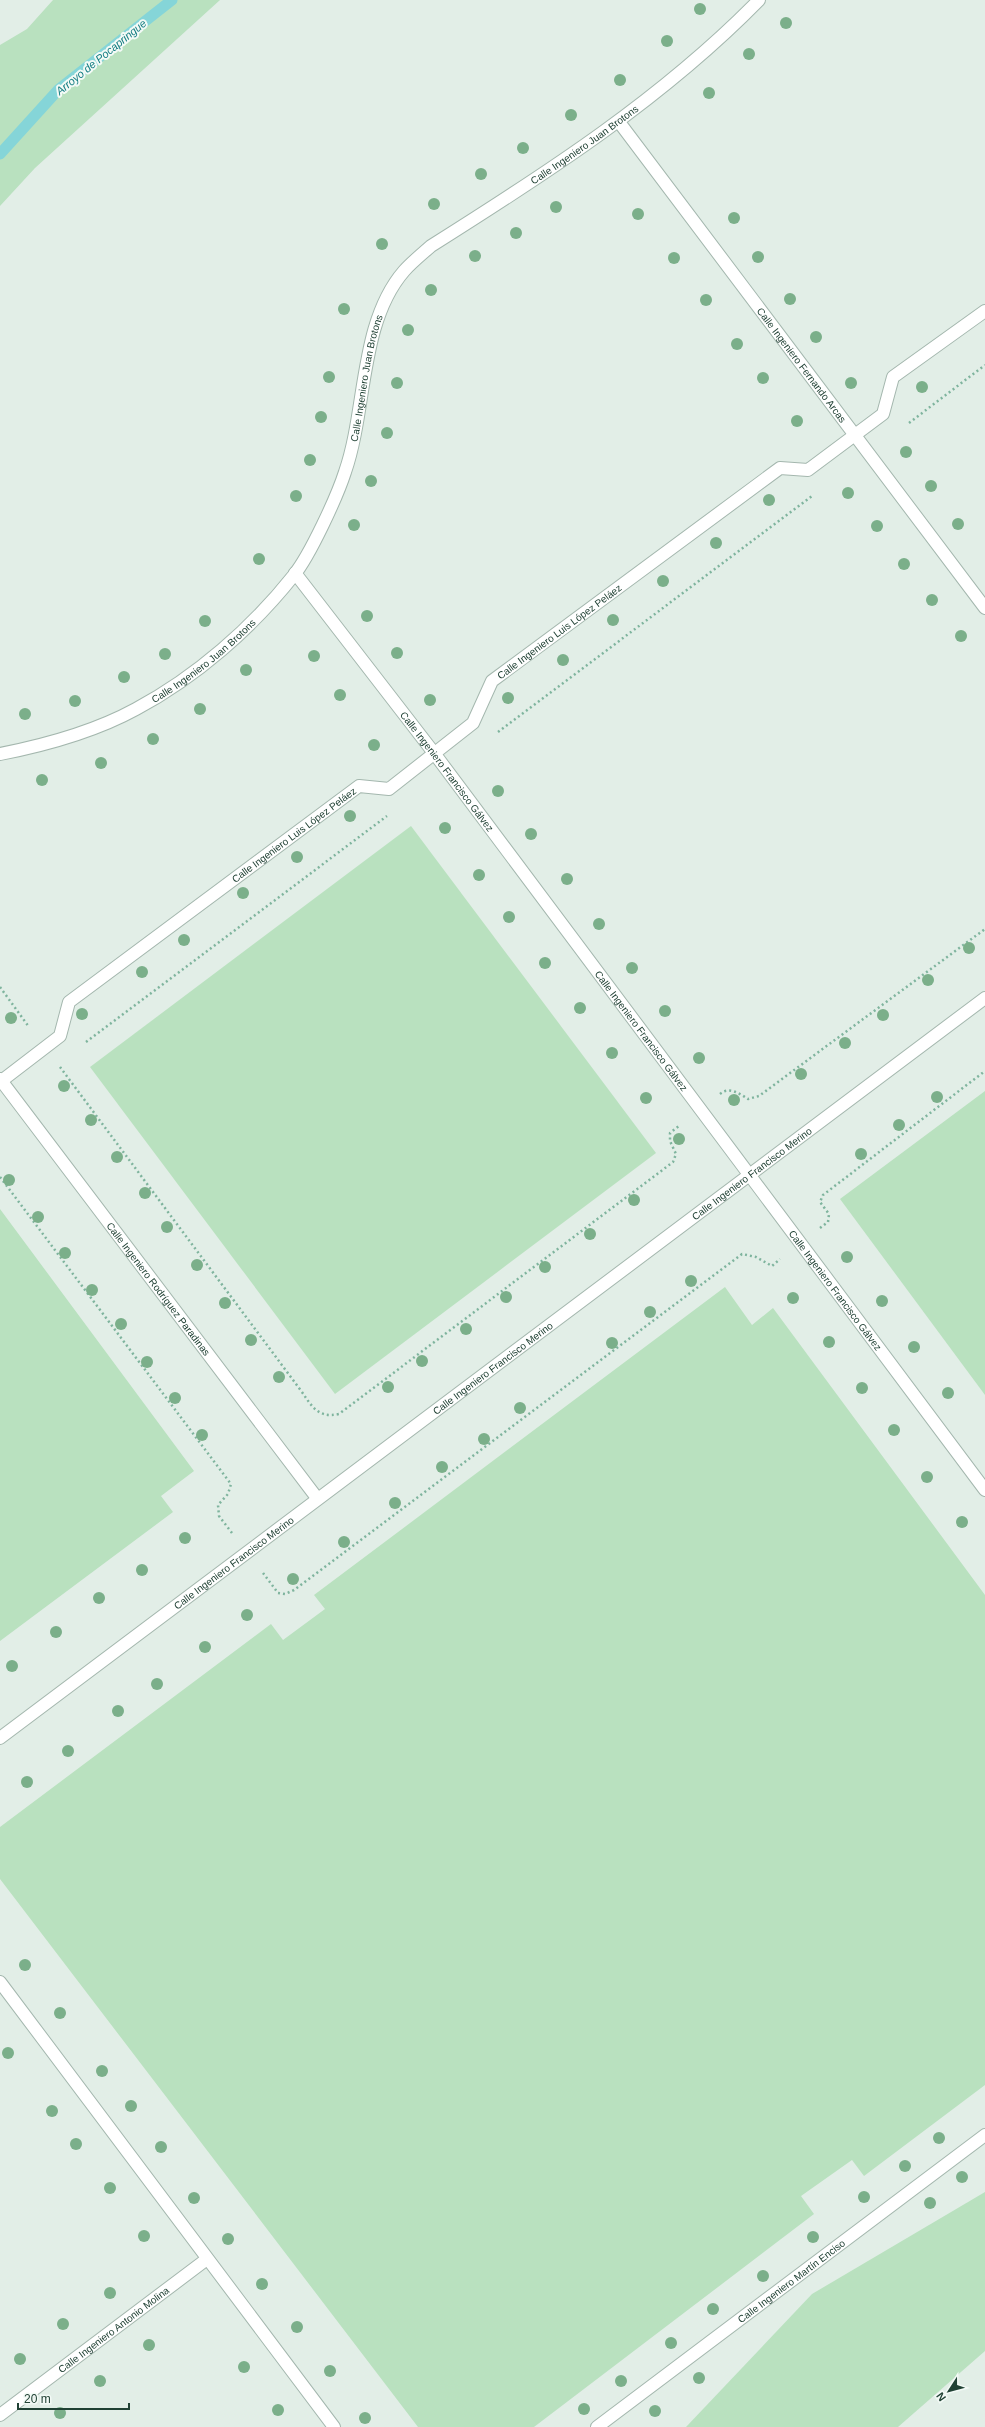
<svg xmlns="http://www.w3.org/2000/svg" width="985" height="2427" font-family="Helvetica,sans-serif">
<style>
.green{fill:#b9e1bf}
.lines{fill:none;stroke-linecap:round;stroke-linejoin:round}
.stream{stroke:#85d5d8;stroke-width:11}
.minor-casing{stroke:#a4b7ae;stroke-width:14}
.path{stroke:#7fb49e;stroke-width:2.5;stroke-dasharray:2 3;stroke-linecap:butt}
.minor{stroke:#fff;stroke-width:12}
.tree{fill:#7baf8a}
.labels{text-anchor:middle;stroke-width:4;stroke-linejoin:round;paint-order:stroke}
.street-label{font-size:10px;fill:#204134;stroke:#f3faf6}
.water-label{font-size:11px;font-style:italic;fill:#147d83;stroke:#f3faf6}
</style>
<rect width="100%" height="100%" fill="#e2eee7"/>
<g class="green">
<polygon points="53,0 220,0 35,168 0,206 0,45 27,29"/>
<polygon points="411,826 656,1153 335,1394 90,1067"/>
<polygon points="985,1091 985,1395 840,1199"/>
<polygon points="0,1209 194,1471 161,1496 173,1512 0,1641"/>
<polygon points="725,1287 752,1325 773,1308 985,1595 985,2085 864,2176 852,2160 801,2196 814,2214 534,2427 418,2427 0,1879 0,1827 271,1624 283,1640 325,1609 314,1595"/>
<polygon points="985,2192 985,2351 898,2427 686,2427 812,2294"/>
</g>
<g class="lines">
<polyline class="stream" points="0,154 59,89 172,0"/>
<defs>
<g id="minor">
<path id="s1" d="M 619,122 L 985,608"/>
<path id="s2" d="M 295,573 L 434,753 L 985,1490"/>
<path id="s3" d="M 0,754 C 46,745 94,732 136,709 C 196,677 252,628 294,575 C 310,555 337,497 345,472 C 367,409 359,323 404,271 C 412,262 422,254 431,246 C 547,173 663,98 759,0"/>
<path id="s4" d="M 0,1079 L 317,1498"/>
<path id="s5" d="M 0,1082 L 60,1036 L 69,1002 L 359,786 L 389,789 L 473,723 L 492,681 L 780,468 L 808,470 L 883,414 L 893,377 L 985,311"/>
<path id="s6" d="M 0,1738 L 985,998"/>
<polyline points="0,1982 334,2427"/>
<path id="s7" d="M 0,2415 L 207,2259"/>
<path id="s8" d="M 597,2427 L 985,2135"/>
</g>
</defs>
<use href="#minor" class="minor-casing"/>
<g class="path">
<polyline points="909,423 985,365"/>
<polyline points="498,732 812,496"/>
<polyline points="0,987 29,1027"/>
<polyline points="86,1042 387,816"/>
<path d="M 60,1067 L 299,1388 C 311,1404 316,1419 339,1414 L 673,1162 L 676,1154 L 670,1141 L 670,1133 L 680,1125"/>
<path d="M 720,1094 C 729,1086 740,1094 748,1099 L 759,1096 L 985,929"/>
<polyline points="0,1177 231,1484 228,1494 218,1505 219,1516 232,1533"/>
<polyline points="820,1228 828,1222 829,1214 820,1202 823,1195 985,1071"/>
<polyline points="263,1573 278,1593 285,1594 294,1590 742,1254 756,1257 772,1266 780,1259"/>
</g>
<use href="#minor" class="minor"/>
</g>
<g class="tree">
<circle cx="700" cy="9" r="6"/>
<circle cx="786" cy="23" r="6"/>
<circle cx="667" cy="41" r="6"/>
<circle cx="749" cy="54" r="6"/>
<circle cx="620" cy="80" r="6"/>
<circle cx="709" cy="93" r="6"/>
<circle cx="571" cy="115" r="6"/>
<circle cx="523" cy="148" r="6"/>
<circle cx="481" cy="174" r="6"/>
<circle cx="434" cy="204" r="6"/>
<circle cx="556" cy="207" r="6"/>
<circle cx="638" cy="214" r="6"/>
<circle cx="734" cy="218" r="6"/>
<circle cx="516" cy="233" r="6"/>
<circle cx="382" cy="244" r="6"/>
<circle cx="475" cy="256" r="6"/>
<circle cx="758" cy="257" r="6"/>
<circle cx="674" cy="258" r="6"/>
<circle cx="431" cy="290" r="6"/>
<circle cx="790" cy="299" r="6"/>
<circle cx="706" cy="300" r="6"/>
<circle cx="344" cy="309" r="6"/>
<circle cx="408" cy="330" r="6"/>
<circle cx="816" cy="337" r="6"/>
<circle cx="737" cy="344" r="6"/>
<circle cx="329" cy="377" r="6"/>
<circle cx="763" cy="378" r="6"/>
<circle cx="397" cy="383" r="6"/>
<circle cx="851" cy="383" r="6"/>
<circle cx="922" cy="387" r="6"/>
<circle cx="321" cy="417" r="6"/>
<circle cx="797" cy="421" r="6"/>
<circle cx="387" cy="433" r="6"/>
<circle cx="906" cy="452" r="6"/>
<circle cx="310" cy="460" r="6"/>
<circle cx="371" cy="481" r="6"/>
<circle cx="931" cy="486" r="6"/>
<circle cx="848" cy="493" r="6"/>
<circle cx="296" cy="496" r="6"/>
<circle cx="769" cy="500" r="6"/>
<circle cx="958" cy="524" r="6"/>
<circle cx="354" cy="525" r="6"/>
<circle cx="877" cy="526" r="6"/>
<circle cx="716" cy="543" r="6"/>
<circle cx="259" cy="559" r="6"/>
<circle cx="904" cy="564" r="6"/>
<circle cx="663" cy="581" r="6"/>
<circle cx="932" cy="600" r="6"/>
<circle cx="367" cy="616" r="6"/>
<circle cx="613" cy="620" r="6"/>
<circle cx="205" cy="621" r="6"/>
<circle cx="961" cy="636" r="6"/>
<circle cx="397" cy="653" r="6"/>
<circle cx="165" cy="654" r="6"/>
<circle cx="314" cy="656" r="6"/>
<circle cx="563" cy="660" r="6"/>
<circle cx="246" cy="670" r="6"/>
<circle cx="124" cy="677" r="6"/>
<circle cx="340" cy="695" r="6"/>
<circle cx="508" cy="698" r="6"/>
<circle cx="430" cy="700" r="6"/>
<circle cx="75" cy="701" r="6"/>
<circle cx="200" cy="709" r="6"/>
<circle cx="25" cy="714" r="6"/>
<circle cx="153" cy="739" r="6"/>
<circle cx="374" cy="745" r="6"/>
<circle cx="101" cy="763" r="6"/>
<circle cx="42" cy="780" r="6"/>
<circle cx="498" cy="791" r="6"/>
<circle cx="350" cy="816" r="6"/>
<circle cx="445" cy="828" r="6"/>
<circle cx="531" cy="834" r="6"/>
<circle cx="297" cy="857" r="6"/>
<circle cx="479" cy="875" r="6"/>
<circle cx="567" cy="879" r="6"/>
<circle cx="243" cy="893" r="6"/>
<circle cx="509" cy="917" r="6"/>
<circle cx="599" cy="924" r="6"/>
<circle cx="184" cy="940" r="6"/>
<circle cx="969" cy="948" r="6"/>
<circle cx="545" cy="963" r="6"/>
<circle cx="632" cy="968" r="6"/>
<circle cx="142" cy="972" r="6"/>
<circle cx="928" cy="980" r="6"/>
<circle cx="580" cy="1008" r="6"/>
<circle cx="665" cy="1011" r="6"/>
<circle cx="82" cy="1014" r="6"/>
<circle cx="883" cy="1015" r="6"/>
<circle cx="11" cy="1018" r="6"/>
<circle cx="845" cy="1043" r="6"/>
<circle cx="612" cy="1053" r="6"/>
<circle cx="699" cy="1058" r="6"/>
<circle cx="801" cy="1074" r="6"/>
<circle cx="64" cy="1086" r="6"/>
<circle cx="937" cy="1097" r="6"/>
<circle cx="646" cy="1098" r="6"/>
<circle cx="734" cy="1100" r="6"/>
<circle cx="91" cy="1120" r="6"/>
<circle cx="899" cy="1125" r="6"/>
<circle cx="679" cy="1139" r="6"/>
<circle cx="861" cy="1154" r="6"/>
<circle cx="117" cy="1157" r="6"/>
<circle cx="9" cy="1180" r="6"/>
<circle cx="145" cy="1193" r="6"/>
<circle cx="634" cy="1200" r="6"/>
<circle cx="38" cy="1217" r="6"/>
<circle cx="167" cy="1227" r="6"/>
<circle cx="590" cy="1234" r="6"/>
<circle cx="65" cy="1253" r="6"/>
<circle cx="847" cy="1257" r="6"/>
<circle cx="197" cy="1265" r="6"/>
<circle cx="545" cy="1267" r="6"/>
<circle cx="691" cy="1281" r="6"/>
<circle cx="92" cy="1290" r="6"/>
<circle cx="506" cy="1297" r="6"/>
<circle cx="793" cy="1298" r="6"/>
<circle cx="882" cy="1301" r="6"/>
<circle cx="225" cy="1303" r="6"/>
<circle cx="650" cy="1312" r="6"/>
<circle cx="121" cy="1324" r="6"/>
<circle cx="466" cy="1329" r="6"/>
<circle cx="251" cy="1340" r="6"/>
<circle cx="829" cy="1342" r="6"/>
<circle cx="612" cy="1343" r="6"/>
<circle cx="914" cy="1347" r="6"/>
<circle cx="422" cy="1361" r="6"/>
<circle cx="147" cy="1362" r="6"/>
<circle cx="279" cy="1377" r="6"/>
<circle cx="388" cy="1387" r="6"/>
<circle cx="862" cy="1388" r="6"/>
<circle cx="948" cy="1393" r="6"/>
<circle cx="175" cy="1398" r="6"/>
<circle cx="520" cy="1408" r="6"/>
<circle cx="894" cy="1430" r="6"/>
<circle cx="202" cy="1435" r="6"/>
<circle cx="484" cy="1439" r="6"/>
<circle cx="442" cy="1467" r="6"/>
<circle cx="927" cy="1477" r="6"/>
<circle cx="395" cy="1503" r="6"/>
<circle cx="962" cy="1522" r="6"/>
<circle cx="185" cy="1538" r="6"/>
<circle cx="344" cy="1542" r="6"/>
<circle cx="142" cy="1570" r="6"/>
<circle cx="293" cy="1579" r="6"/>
<circle cx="99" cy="1598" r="6"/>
<circle cx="247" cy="1615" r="6"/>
<circle cx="56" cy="1632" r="6"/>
<circle cx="205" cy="1647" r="6"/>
<circle cx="12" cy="1666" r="6"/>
<circle cx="157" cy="1684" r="6"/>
<circle cx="118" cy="1711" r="6"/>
<circle cx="68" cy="1751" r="6"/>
<circle cx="27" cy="1782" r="6"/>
<circle cx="25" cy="1965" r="6"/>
<circle cx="60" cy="2013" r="6"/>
<circle cx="8" cy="2053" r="6"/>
<circle cx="102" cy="2071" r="6"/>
<circle cx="131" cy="2106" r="6"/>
<circle cx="52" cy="2111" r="6"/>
<circle cx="939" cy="2138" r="6"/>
<circle cx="76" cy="2144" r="6"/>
<circle cx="161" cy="2147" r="6"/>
<circle cx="905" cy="2166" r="6"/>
<circle cx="962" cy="2177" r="6"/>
<circle cx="110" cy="2188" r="6"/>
<circle cx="864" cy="2197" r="6"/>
<circle cx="194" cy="2198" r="6"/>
<circle cx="930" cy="2203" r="6"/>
<circle cx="144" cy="2236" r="6"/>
<circle cx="813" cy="2237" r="6"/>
<circle cx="228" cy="2239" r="6"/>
<circle cx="763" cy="2276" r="6"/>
<circle cx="262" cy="2284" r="6"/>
<circle cx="110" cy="2293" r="6"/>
<circle cx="713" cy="2309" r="6"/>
<circle cx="63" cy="2324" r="6"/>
<circle cx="297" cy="2327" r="6"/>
<circle cx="671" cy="2343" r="6"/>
<circle cx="149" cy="2345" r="6"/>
<circle cx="20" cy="2359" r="6"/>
<circle cx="244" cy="2367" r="6"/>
<circle cx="330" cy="2371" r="6"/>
<circle cx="699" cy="2378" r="6"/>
<circle cx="100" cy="2381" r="6"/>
<circle cx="621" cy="2381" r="6"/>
<circle cx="584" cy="2409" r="6"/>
<circle cx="278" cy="2410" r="6"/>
<circle cx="655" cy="2411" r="6"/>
<circle cx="60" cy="2413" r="6"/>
<circle cx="365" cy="2418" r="6"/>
</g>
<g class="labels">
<g class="street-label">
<text dy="4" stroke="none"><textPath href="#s3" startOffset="900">Calle Ingeniero Juan Brotons</textPath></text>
<text dy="4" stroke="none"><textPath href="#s1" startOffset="304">Calle Ingeniero Fernando Arcas</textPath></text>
<text dy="4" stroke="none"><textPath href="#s3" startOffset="564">Calle Ingeniero Juan Brotons</textPath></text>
<text dy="4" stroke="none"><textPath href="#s5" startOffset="739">Calle Ingeniero Luis López Peláez</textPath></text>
<text dy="4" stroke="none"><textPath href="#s3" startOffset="227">Calle Ingeniero Juan Brotons</textPath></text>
<text dy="4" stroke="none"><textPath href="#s2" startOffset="250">Calle Ingeniero Francisco Gálvez</textPath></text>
<text dy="4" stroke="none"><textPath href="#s5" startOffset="391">Calle Ingeniero Luis López Peláez</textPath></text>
<text dy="4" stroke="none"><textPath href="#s2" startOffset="574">Calle Ingeniero Francisco Gálvez</textPath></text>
<text dy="4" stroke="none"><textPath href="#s6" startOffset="940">Calle Ingeniero Francisco Merino</textPath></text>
<text dy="4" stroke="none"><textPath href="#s4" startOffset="263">Calle Ingeniero Rodríguez Paradinas</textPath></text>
<text dy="4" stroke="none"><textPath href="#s2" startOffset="898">Calle Ingeniero Francisco Gálvez</textPath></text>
<text dy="4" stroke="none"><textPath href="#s6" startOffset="616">Calle Ingeniero Francisco Merino</textPath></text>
<text dy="4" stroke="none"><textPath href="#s6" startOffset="292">Calle Ingeniero Francisco Merino</textPath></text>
<text dy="4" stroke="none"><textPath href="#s8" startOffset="243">Calle Ingeniero Martín Enciso</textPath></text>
<text dy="4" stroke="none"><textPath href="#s7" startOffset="142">Calle Ingeniero Antonio Molina</textPath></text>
</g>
<g class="water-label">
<text transform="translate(101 57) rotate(-39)" y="4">Arroyo de Pocapringue</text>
</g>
</g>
<g transform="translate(949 2391) rotate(234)" stroke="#f3faf6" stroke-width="3" paint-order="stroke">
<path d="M0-3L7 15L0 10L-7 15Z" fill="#204134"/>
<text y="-6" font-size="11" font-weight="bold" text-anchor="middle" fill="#204134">N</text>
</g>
<path d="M18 2403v6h111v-6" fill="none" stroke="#204134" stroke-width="2"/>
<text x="24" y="2403" font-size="12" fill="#204134" stroke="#f3faf6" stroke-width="3" paint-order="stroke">20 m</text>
</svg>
